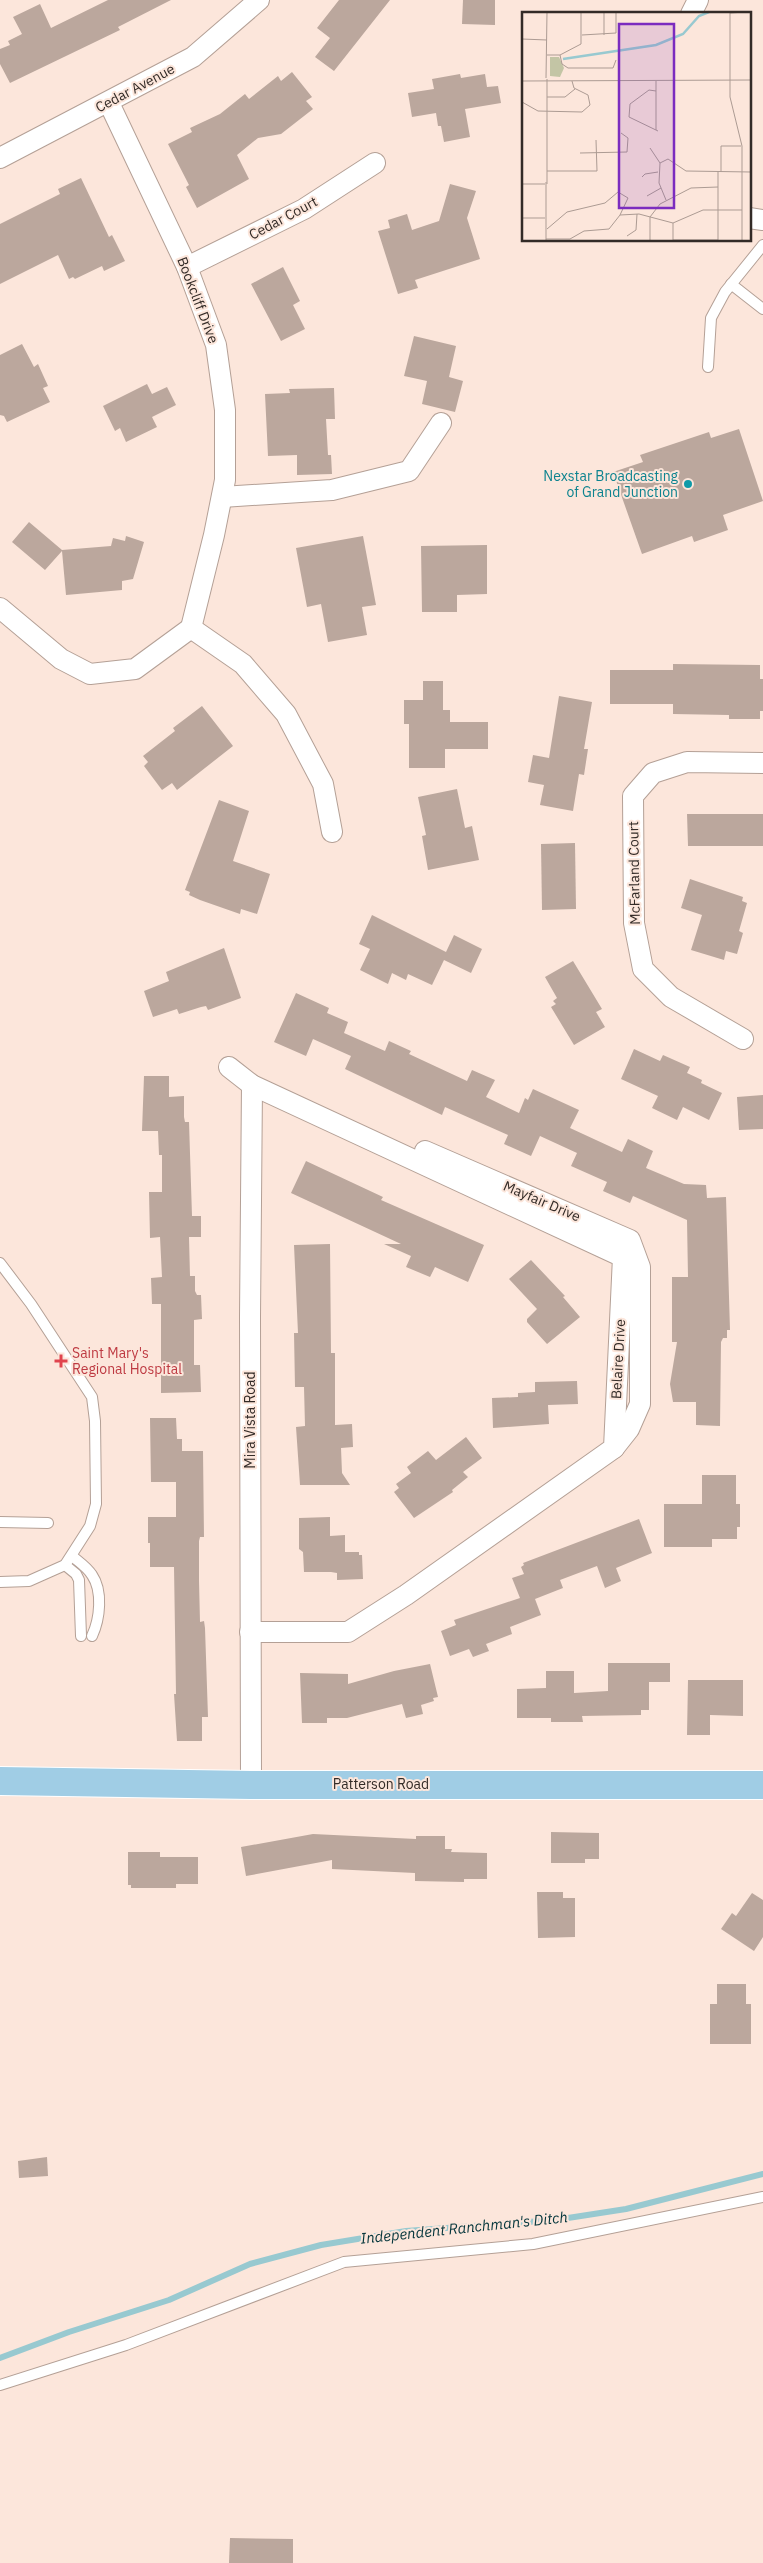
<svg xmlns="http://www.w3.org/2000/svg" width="763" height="2563" font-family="'IBM Plex Sans',sans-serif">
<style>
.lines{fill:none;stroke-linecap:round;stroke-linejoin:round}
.stream{stroke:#98c9d0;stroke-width:6}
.building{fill:#bba79d}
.lane-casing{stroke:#b4a096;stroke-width:12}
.street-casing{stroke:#b4a096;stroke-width:22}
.primary-casing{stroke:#fff;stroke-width:30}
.lane{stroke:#fff;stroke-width:10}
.street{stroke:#fff;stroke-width:20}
.primary{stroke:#a0cde5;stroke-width:28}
.culture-dot{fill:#0f9aa8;stroke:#fce6db;stroke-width:2}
.health-dot{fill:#e0444e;stroke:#fce6db;stroke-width:2}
.labels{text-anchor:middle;stroke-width:4;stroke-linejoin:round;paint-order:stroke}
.street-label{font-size:14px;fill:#332b27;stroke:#fce6db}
.culture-label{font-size:14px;fill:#0d838f;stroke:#fce6db;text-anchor:end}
.health-label{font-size:14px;fill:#be3a42;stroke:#fce6db;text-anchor:start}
.water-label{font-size:15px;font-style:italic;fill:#05363c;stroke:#fce6db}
.inset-river{fill:none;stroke:#98c9d0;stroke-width:2.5}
.inset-road{fill:none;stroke:#ac9b93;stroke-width:1}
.view{fill:#7b2cbf;fill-opacity:0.15;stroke:#7b2cbf;stroke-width:2.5}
.inset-edge{fill:none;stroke:#332b27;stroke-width:2.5}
</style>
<rect width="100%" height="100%" fill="#fce6db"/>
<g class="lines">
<polyline class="stream" points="0,2358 69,2332 169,2300 250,2264 321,2245 406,2231 555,2220 626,2209 763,2174"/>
</g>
<g class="building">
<polygon points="108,0 171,0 118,27 120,30 10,83 0,64 0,49 10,45 8,41 22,34 13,17 40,4 51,28"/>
<polygon points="339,0 390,0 334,71 315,57 330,38 317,28"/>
<polygon points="463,0 495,0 495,25 462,24"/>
<polygon points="292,72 312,97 306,101 313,109 281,134 258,138 237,155 249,179 197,208 186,187 189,185 168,144 192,132 190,128 220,114 245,94 249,99 278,76 281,81"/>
<polygon points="460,74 461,78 485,74 487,87 498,86 501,103 465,109 470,137 444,142 441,126 438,126 436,113 412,117 408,93 434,89 432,79"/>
<polygon points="81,178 109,237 112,235 125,261 104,271 102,266 75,279 73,277 69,279 58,255 0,284 0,224 60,194 58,189"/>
<polygon points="450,184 476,191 467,218 480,259 415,280 418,288 398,294 378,231 390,228 388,220 407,214 412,230 439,221"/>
<polygon points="283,267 300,301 293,305 305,329 281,341 251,284"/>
<polygon points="414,336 456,346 449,377 463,381 455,412 422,404 427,381 404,376"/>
<polygon points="22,344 34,367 38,364 48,386 43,388 50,402 7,422 4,416 0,415 0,355"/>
<polygon points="147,384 152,394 167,387 176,405 152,417 157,427 126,442 120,428 115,431 103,406"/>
<polygon points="334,388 335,419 326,419 328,455 331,455 332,474 297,475 297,455 268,456 265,394 290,393 289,389"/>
<polygon points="739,429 763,501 723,515 728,530 694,542 692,536 642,554 613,472 643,462 640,455 709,432 711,438"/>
<polygon points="29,522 62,550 111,546 113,538 125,541 126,536 144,542 133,579 122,581 122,590 66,595 62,551 45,570 12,542"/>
<polygon points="363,536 376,605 362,607 367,635 328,642 321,604 307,607 296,548"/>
<polygon points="487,545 487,594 457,595 457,612 422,612 421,546"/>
<polygon points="673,664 760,665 760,679 763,679 763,711 760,711 760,719 729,719 729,715 673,714 673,704 610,704 610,670 673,670"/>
<polygon points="423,681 443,681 443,710 450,710 450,722 488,722 488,749 445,749 445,768 409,768 409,724 404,724 404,700 423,700"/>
<polygon points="559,696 592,702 584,749 588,749 584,775 579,774 573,811 540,805 544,785 528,782 533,755 549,758"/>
<polygon points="202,706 233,746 177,790 172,783 162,790 144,766 148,762 143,756 175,731 173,728"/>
<polygon points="457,789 465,828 472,826 479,860 428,870 422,836 426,835 418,797"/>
<polygon points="219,800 249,811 233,861 270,874 257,914 241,909 240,914 200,900 189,895 190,892 185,890"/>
<polygon points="687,814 763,814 763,846 688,846"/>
<polygon points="575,843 576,909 542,910 541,844"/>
<polygon points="690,879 743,897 742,901 747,903 739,931 743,933 737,954 726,951 724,960 691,950 702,915 681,908"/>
<polygon points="372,915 446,952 454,935 482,949 471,973 444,960 432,985 408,974 406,980 392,973 388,984 360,970 370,949 359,944"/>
<polygon points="224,948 241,998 208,1010 206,1006 201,1007 179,1014 177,1009 153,1017 144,991 169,981 166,972"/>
<polygon points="573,961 602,1009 596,1012 605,1027 574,1045 551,1007 556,1004 553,1001 557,998 545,977"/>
<polygon points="296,993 329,1008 327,1013 348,1022 344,1033 385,1051 389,1041 411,1051 409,1054 467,1081 472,1070 495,1080 486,1097 519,1113 525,1098 528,1100 533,1089 579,1110 570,1128 622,1152 628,1139 653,1151 646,1168 684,1184 706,1185 707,1198 726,1197 730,1330 727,1330 727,1338 723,1338 721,1342 720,1426 696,1425 696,1402 673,1402 670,1384 677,1342 672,1342 672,1277 688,1277 687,1220 633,1196 630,1203 603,1191 607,1182 571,1166 577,1153 540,1136 531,1156 504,1144 508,1135 445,1107 442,1115 345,1069 351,1056 313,1039 306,1056 274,1042"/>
<polygon points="634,1049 660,1061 663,1055 690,1067 687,1073 702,1080 701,1083 722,1093 709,1120 683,1107 677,1120 652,1108 658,1096 621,1079"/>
<polygon points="144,1076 169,1076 169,1097 184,1096 184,1117 185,1122 189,1122 192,1216 201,1216 201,1237 189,1237 190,1276 195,1276 195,1291 197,1295 201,1295 202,1319 194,1320 194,1365 200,1365 201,1392 161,1393 161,1304 152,1304 151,1278 162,1277 160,1237 150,1238 149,1192 162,1192 162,1155 159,1155 158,1131 142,1131"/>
<polygon points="763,1095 763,1129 739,1130 737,1097"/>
<polygon points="306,1161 383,1197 381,1200 484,1245 468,1282 435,1267 430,1277 406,1267 411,1256 384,1244 401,1244 291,1193"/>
<polygon points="330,1244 331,1353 335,1353 335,1425 352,1424 353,1447 341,1448 342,1473 350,1485 300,1485 296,1427 305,1426 304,1387 295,1387 294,1333 298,1333 294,1245"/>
<polygon points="531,1260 565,1296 563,1297 580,1317 547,1344 527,1322 527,1319 537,1309 509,1279"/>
<polygon points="577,1381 578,1404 548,1405 549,1424 493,1428 492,1398 518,1397 518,1393 535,1392 535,1382"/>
<polygon points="150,1418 176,1418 177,1439 182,1439 182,1451 203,1451 204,1537 200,1537 199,1541 199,1581 200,1622 204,1621 205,1628 208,1717 202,1717 202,1741 177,1741 174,1694 176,1694 174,1567 150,1567 150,1543 148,1543 148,1517 176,1517 176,1482 151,1482"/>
<polygon points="466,1437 482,1458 463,1472 468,1477 452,1490 453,1492 414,1518 394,1492 399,1488 396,1484 411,1473 407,1467 428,1451 436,1460"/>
<polygon points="702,1475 736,1475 736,1504 740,1504 740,1527 737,1527 737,1539 712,1539 712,1547 664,1547 664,1504 702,1504"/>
<polygon points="330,1517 330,1536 345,1535 345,1552 359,1552 359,1555 362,1555 363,1579 337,1580 337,1573 331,1572 304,1572 303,1552 299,1549 299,1518"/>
<polygon points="639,1519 652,1553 616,1568 621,1581 605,1588 597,1566 560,1580 563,1588 535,1599 541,1615 510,1627 512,1634 486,1644 489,1651 473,1657 469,1649 450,1656 441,1631 456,1625 454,1620 520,1598 512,1578 524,1574 521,1567 524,1565 523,1563"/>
<polygon points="608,1663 670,1663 670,1682 649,1682 649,1710 641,1710 641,1715 582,1716 583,1722 551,1722 551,1718 517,1718 517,1689 546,1688 546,1671 574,1671 574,1693 608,1691"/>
<polygon points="430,1664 438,1697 433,1698 434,1701 421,1705 423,1714 406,1718 402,1704 347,1718 327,1718 327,1723 302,1723 300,1673 348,1674 348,1684 394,1671"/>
<polygon points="688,1680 743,1680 743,1716 710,1715 710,1735 687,1735"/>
<polygon points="551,1832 599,1833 599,1859 585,1859 585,1863 551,1863"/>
<polygon points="313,1834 416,1839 416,1836 445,1836 445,1849 452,1849 451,1852 487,1853 487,1879 464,1879 464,1882 415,1881 415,1873 332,1869 332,1860 246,1876 241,1847"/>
<polygon points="128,1852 160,1852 160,1857 198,1857 198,1884 176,1884 176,1888 131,1888 131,1885 128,1885"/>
<polygon points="537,1892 563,1892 563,1898 575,1898 575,1937 538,1938"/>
<polygon points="752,1893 763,1900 763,1937 754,1951 721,1929 732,1913 736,1916"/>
<polygon points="717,1984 746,1984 746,2004 751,2004 751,2044 710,2044 710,2004 717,2004"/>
<polygon points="47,2157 48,2176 19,2178 18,2161"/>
<polygon points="230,2538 293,2539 293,2563 229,2563"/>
</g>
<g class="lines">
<defs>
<g id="lane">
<polyline points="731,284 763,309"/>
<polyline points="708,367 711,318 725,292 763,245"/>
<polyline points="0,1263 31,1304 92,1397 95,1421 96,1504 90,1526 65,1565 29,1581 0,1582"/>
<polyline points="0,1522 48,1523"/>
<path d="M 72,1556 C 79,1562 87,1567 92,1575 C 103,1591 100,1619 92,1636"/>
<polyline points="65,1565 76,1574 79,1580 81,1636"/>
<polyline points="0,2385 126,2345 344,2262 533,2244 763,2197"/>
</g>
<g id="street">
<polyline points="691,14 698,0"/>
<polyline points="109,103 187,267 216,345 225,410 225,480 214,535 191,628"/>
<polyline points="0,158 193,57 259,0"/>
<polyline points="749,218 763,220"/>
<polyline points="187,267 304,209 375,163"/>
<polyline points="222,497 332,490 409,471 441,423"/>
<polyline points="0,608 61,659 90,674 135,669 191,628"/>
<polyline points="191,628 243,664 286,714 323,784 332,832"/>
<polyline points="743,1039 671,997 643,969 634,923 633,796 653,773 687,762 763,763"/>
<polyline points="229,1067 252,1085 623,1257 614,1448 406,1595 348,1632 250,1632"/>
<polyline points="425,1151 630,1240 640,1267 640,1404 629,1429 614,1448"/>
<polyline points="251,1785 250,1317 252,1085"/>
</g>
<polyline id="primary" points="0,1781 251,1785 763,1785"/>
</defs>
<use href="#lane" class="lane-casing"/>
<use href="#street" class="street-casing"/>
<use href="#primary" class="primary-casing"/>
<use href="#lane" class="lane"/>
<use href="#street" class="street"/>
<use href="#primary" class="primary"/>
</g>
<circle class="culture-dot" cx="688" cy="484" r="5"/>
<path class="health-dot" d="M58.5 1353.5h5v5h5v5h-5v5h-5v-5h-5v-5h5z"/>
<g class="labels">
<g class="street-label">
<text transform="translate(135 88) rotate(-28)" y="5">Cedar Avenue</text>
<text transform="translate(283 218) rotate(-28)" y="5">Cedar Court</text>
<text transform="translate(198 300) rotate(69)" y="5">Bookcliff Drive</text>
<text transform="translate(634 873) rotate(-91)" y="5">McFarland Court</text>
<text transform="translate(542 1201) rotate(23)" y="5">Mayfair Drive</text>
<text transform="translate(618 1359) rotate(-87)" y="5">Belaire Drive</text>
<text transform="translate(250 1420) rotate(-90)" y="5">Mira Vista Road</text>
<text x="381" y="1789">Patterson Road</text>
</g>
<g class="culture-label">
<text x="678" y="481">Nexstar Broadcasting<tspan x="678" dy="16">of Grand Junction</tspan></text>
</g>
<g class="health-label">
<text x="72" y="1358">Saint Mary's<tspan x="72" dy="16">Regional Hospital</tspan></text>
</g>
<g class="water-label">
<text transform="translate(464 2228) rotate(-6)" y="5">Independent Ranchman's Ditch</text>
</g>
</g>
<g transform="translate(522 12)">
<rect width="229" height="229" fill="#fce6db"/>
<path d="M 28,45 L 37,45 L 42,56 L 38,65 L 28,64 Z" fill="#c3c5a5"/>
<path class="inset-river" d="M 41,47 L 134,33 L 161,22 L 177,4 L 187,0"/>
<path class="inset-road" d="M 208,0 L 208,85 L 220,134 L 220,228M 208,1 L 223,0M 60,23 L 94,21 L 94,0M 82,23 L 82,0M 0,27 L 25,28M 25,43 L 38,43 L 59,32 L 59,0M 38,43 L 40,52 L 46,56 L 91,56 L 94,48M 24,66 L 25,0M 25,67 L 25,172M 0,69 L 229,68M 50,69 L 52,76 L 66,83 L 68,93M 134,79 L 127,78 L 108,92 L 107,105 L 136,119M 25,85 L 43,85 L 53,77M 0,90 L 16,99 L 60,100 L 68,93M 134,118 L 134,69M 128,136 L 138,151M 58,141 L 105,140 L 106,126 L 99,121M 138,151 L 146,147 L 164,159 L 229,160M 138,151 L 137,171 L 144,188M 25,159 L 75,159 L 74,128M 199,160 L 199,134 L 219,134M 120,165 L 123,162 L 136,160M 24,170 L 24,228M 0,172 L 23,172M 125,184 L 139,176M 0,206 L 23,206M 151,211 L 151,228M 25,217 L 45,200 L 83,191 L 96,180 L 106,186 L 98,203M 105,224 L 114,218 L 115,202M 24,227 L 48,227 L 62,219 L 87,217 L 98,203 L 117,202 L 151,211 L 181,198 L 220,198M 128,228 L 128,205 L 138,192 L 169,176 L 196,175M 151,228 L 196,228M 196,228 L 196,160"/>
<path class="view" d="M 97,12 L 152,12 L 152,196 L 97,196 Z"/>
<rect width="229" height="229" class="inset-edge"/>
</g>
</svg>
